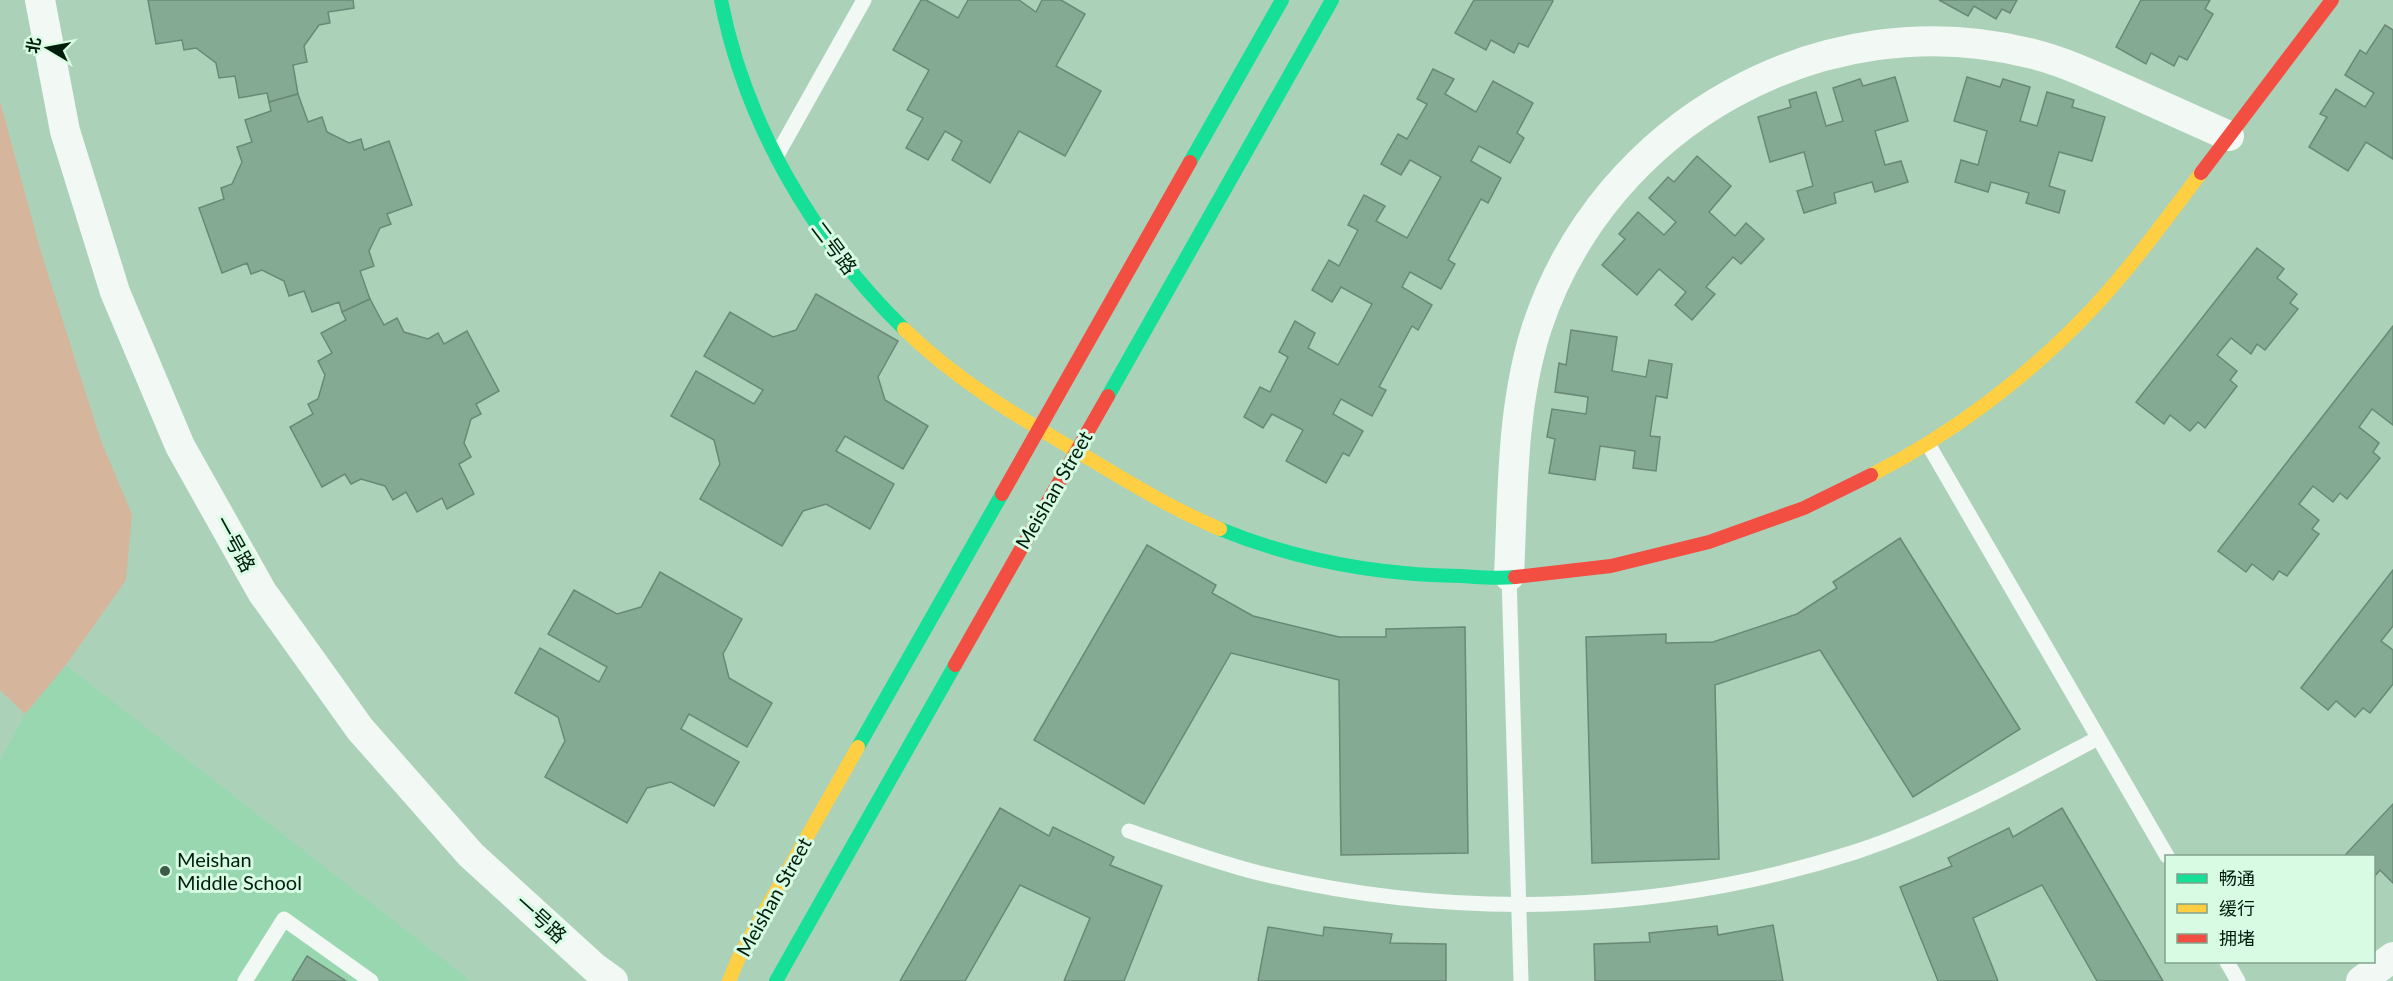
<svg xmlns="http://www.w3.org/2000/svg" width="2393" height="981" font-family="Lato,'Noto Sans SC',sans-serif">
<style>
.built{fill:#99d7b0}
.green{fill:#d5b59c}
.building{fill:#84aa94;stroke:#698976;stroke-width:1.5}
.lines{fill:none;stroke-linecap:round;stroke-linejoin:round}
.lane{stroke:#f2f8f4;stroke-width:15}
.street{stroke:#f2f8f4;stroke-width:30}
.fast{stroke:#16e098;stroke-width:14}
.slow{stroke:#ffcf43;stroke-width:14}
.jam{stroke:#f24e42;stroke-width:14}
.poi-dot{fill:#3c5c49;stroke:#d7fbe3;stroke-width:2}
.labels{text-anchor:middle;stroke-width:6;stroke-linejoin:round;paint-order:stroke}
.street-label{font-size:20px;fill:#001d0c;stroke:#d7fbe3}
.poi-label{font-size:20px;fill:#001d0c;stroke:#d7fbe3;text-anchor:start}
</style>
<rect width="100%" height="100%" fill="#abd2b9"/>
<polygon class="built" points="66,665 471,981 0,981 0,761 25,714"/>
<polygon class="green" points="0,101 41,252 101,441 132,514 126,580 66,665 25,714 0,690"/>
<g class="building">
<polygon points="148,0 353,0 354,8 328,12 330,23 319,25 304,46 307,62 293,65 298,94 269,102 267,93 239,98 235,76 219,78 216,63 196,48 184,50 182,40 156,44"/>
<polygon points="921,0 926,0 958,18 968,0 1019,0 1036,12 1042,0 1061,0 1085,14 1056,66 1101,91 1065,156 1019,131 990,183 952,160 962,141 945,131 928,160 906,148 923,118 907,110 929,70 893,50"/>
<polygon points="1474,0 1552,0 1553,1 1528,47 1519,43 1514,53 1491,40 1486,50 1455,33"/>
<polygon points="1939,0 2017,0 2010,13 2002,9 1996,19 1974,6 1968,16"/>
<polygon points="2141,0 2210,0 2205,9 2213,14 2187,60 2179,56 2174,66 2151,53 2146,64 2116,47"/>
<polygon points="2385,25 2393,30 2393,159 2366,142 2348,171 2309,147 2327,117 2320,114 2336,89 2365,107 2374,93 2345,75 2360,50 2366,54"/>
<polygon points="1433,69 1454,79 1445,94 1476,112 1493,81 1533,103 1517,133 1524,138 1510,163 1479,146 1471,161 1501,178 1488,203 1481,199 1448,260 1455,264 1441,289 1410,272 1402,287 1432,305 1418,330 1412,326 1379,387 1386,390 1372,416 1341,399 1333,414 1363,431 1349,456 1343,453 1326,483 1286,461 1303,430 1272,414 1263,428 1244,417 1260,387 1270,392 1288,357 1279,352 1295,321 1315,333 1308,348 1338,365 1372,304 1341,287 1332,302 1312,290 1329,260 1339,266 1358,230 1348,225 1364,195 1385,206 1376,221 1407,238 1441,177 1410,160 1401,175 1381,164 1398,134 1407,139 1427,104 1417,99"/>
<polygon points="1895,77 1908,121 1875,131 1885,165 1901,161 1908,182 1875,192 1872,182 1834,193 1836,203 1804,213 1797,191 1813,186 1804,152 1770,162 1758,117 1791,107 1789,100 1816,92 1826,126 1843,121 1833,88 1860,79 1863,86"/>
<polygon points="1967,77 2000,87 2003,79 2030,87 2020,121 2037,126 2047,92 2074,100 2072,107 2105,117 2092,161 2059,152 2049,186 2065,191 2059,213 2026,203 2029,193 1991,182 1988,192 1955,182 1961,160 1978,165 1987,131 1954,121"/>
<polygon points="298,94 308,122 322,117 327,132 349,143 361,139 364,150 389,141 412,205 387,214 391,224 380,228 369,251 374,266 360,271 370,299 342,312 339,302 312,312 304,291 289,296 284,281 262,270 251,274 247,263 222,273 199,208 224,199 221,188 232,184 242,162 237,147 252,142 245,120 271,111 269,102"/>
<polygon points="1697,156 1731,186 1709,212 1735,236 1746,223 1764,239 1741,264 1733,257 1706,287 1715,294 1692,320 1675,305 1686,292 1659,269 1637,295 1602,265 1625,239 1619,234 1638,212 1664,235 1676,222 1649,198 1668,177 1674,182"/>
<polygon points="2257,248 2284,269 2277,278 2297,294 2290,303 2298,309 2265,350 2257,344 2251,354 2231,338 2217,355 2237,371 2230,380 2237,386 2205,428 2198,422 2190,431 2170,415 2164,424 2136,402"/>
<polygon points="816,294 898,341 878,377 885,400 928,426 903,469 845,436 836,451 894,484 870,529 826,504 803,511 782,546 700,499 720,464 714,440 671,416 696,371 754,404 763,390 704,356 730,312 773,337 796,330"/>
<polygon points="370,299 384,325 397,318 404,332 428,339 438,333 444,344 467,331 499,391 476,404 481,414 471,419 464,443 471,457 459,464 474,494 447,509 442,498 417,512 406,492 393,500 385,486 361,479 351,484 345,474 322,487 290,427 313,414 308,404 318,399 325,375 318,361 332,353 321,333 346,320 342,312"/>
<polygon points="2393,326 2393,425 2372,409 2359,427 2379,443 2373,452 2380,458 2347,499 2340,493 2333,502 2313,486 2299,504 2319,520 2312,529 2319,534 2287,576 2279,571 2273,580 2252,564 2246,572 2218,551"/>
<polygon points="1571,330 1617,337 1612,371 1646,377 1649,360 1672,364 1667,398 1656,396 1650,436 1660,437 1656,471 1633,468 1635,451 1600,446 1595,480 1549,473 1555,439 1547,437 1552,409 1586,414 1588,397 1555,392 1559,363 1566,365"/>
<polygon points="1900,538 2020,729 1913,797 1820,650 1715,685 1719,859 1592,863 1586,637 1666,634 1666,643 1713,642 1797,614 1837,588 1833,582"/>
<polygon points="1147,545 1216,585 1212,593 1253,616 1339,637 1386,637 1386,629 1465,627 1468,853 1341,855 1339,680 1231,653 1144,804 1034,740"/>
<polygon points="2393,570 2393,626 2381,641 2393,650 2393,684 2370,713 2363,708 2355,717 2336,701 2328,710 2301,688"/>
<polygon points="660,572 742,619 723,654 729,678 772,703 747,747 689,714 681,729 739,762 714,806 671,782 647,788 627,823 545,777 565,741 558,717 515,693 540,648 599,682 607,667 548,634 574,590 617,614 641,607"/>
<polygon points="2393,804 2393,883 2380,870 2374,877 2374,856 2349,856 2346,854"/>
<polygon points="1000,808 1049,836 1053,827 1114,857 1110,865 1162,886 1124,981 1064,981 1090,918 1020,885 965,981 900,981"/>
<polygon points="2062,808 2163,981 2097,981 2042,885 1973,918 1998,981 1938,981 1900,887 1952,866 1948,858 2009,828 2013,837"/>
<polygon points="1773,925 1783,981 1595,981 1594,944 1650,942 1649,933 1717,926 1718,935"/>
<polygon points="1268,927 1323,936 1324,927 1392,934 1390,943 1446,944 1446,981 1258,981"/>
<polygon points="307,956 346,981 292,981"/>
</g>
<g class="lines">
<g class="lane">
<polyline points="777,155 864,0"/>
<polyline points="1928,444 2167,856"/>
<polyline points="1509,576 1521,981"/>
<path d="M 1129,831 C 1172,846 1215,862 1259,873 C 1457,921 1662,914 1855,852 C 1940,824 2019,780 2098,738"/>
<polyline points="2227,962 2238,981"/>
<polyline points="245,981 284,919 371,981"/>
</g>
<g class="street">
<polyline points="40,0 65,131 115,292 180,446 262,592 360,729 471,855 595,968 613,981"/>
<path d="M 1509,576 C 1513,494 1511,407 1537,327 C 1605,123 1823,0 2033,54 C 2065,62 2094,76 2124,89 C 2159,105 2194,120 2229,136"/>
<polyline points="2361,981 2393,957"/>
</g>
<g class="fast">
<path d="M 721,0 C 745,124 814,241 904,329"/>
<polyline points="1190,162 1282,0"/>
<polyline points="1108,396 1332,0"/>
<path d="M 1220,529 C 1296,560 1379,575 1461,576 C 1479,577 1497,579 1515,577"/>
<polyline points="858,747 1002,494"/>
<polyline points="776,981 955,665"/>
</g>
<g class="slow">
<path d="M 904,329 C 957,381 1020,418 1083,455 C 1128,482 1172,509 1220,529"/>
<path d="M 1871,475 C 1953,434 2030,375 2093,308 C 2132,266 2166,219 2201,173"/>
<polyline points="729,981 740,955 858,747"/>
</g>
<g class="jam">
<polyline points="2201,173 2332,0"/>
<polyline points="1002,494 1190,162"/>
<polyline points="1515,577 1611,566 1709,542 1804,508 1871,475"/>
<polyline points="955,665 1108,396"/>
</g>
</g>
<circle class="poi-dot" cx="165" cy="871" r="6"/>
<g class="labels">
<g class="street-label">
<text transform="translate(834 248) rotate(53)" y="7">二号路</text>
<text transform="translate(1054 490) rotate(-60)" y="7">Meishan Street</text>
<text transform="translate(235 544) rotate(61)" y="7">一号路</text>
<text transform="translate(774 897) rotate(-61)" y="7">Meishan Street</text>
<text transform="translate(541 919) rotate(42)" y="7">一号路</text>
</g>
<g class="poi-label">
<text x="177" y="867">Meishan<tspan x="177" dy="23">Middle School</tspan></text>
</g>
</g>
<rect x="2165" y="855" width="210" height="108" fill="#d7fbe3" stroke="#81a28d" stroke-width="1.5"/>
<rect x="2177" y="874" width="30" height="9" fill="#16e098" stroke="#81a28d" stroke-width="1.5"/>
<text x="2219" y="885" font-size="18" fill="#001d0c">畅通</text>
<rect x="2177" y="904" width="30" height="9" fill="#ffcf43" stroke="#81a28d" stroke-width="1.5"/>
<text x="2219" y="915" font-size="18" fill="#001d0c">缓行</text>
<rect x="2177" y="934" width="30" height="9" fill="#f24e42" stroke="#81a28d" stroke-width="1.5"/>
<text x="2219" y="945" font-size="18" fill="#001d0c">拥堵</text>
<g transform="translate(48 48) rotate(280)" stroke="#d7fbe3" stroke-width="4.5" paint-order="stroke">
<path d="M0-4.5L10 22L0 15L-10 22Z" fill="#001d0c"/>
<text y="-9" font-size="16" font-weight="bold" text-anchor="middle" fill="#001d0c">北</text>
</g>
</svg>
